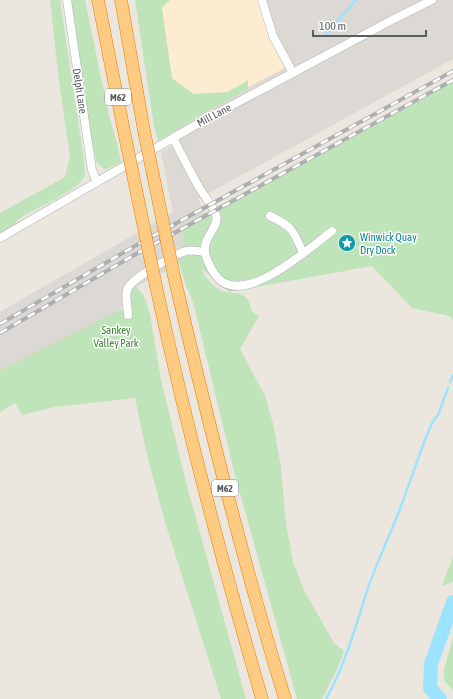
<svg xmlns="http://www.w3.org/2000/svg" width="453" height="699" font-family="'Asap Condensed',sans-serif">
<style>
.commercial{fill:#feecd1}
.industrial{fill:#dcd8d3}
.green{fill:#c0e4ba}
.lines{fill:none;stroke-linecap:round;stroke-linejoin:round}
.stream{stroke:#9be3ff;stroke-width:2.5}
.river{stroke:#9be3ff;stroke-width:14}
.minor-casing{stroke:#b0b3b7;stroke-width:9}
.highway-casing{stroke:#ea7b00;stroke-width:13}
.minor{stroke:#fff;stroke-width:8}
.highway{stroke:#fecb82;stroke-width:12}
.rail-casing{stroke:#aeafb0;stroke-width:4}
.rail{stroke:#fff;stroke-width:2.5;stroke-dasharray:8;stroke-linecap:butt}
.highway-bridge-casing{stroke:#ea7b00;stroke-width:13;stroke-linecap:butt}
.highway-bridge{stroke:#fecb82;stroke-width:12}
.labels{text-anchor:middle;stroke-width:3;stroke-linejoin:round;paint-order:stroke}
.shield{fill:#fff;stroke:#8a8e90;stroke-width:1}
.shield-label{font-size:10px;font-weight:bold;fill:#585d60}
.street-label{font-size:11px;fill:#585d60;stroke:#fff}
.culture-label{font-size:11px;fill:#0d838f;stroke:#fff;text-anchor:start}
.park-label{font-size:11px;fill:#3c8433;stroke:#fff}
</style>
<rect width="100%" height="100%" fill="#ebe6de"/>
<polygon class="commercial" points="142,0 263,0 287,67 162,133"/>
<polygon class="industrial" points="263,0 453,0 453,59 198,199 211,224 201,254 139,285 116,313 0,370 0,312 173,212 161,152 179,142 172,128 287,67"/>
<g class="green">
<path d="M 50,0 L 60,0 L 84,160 L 85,176 C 76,192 37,207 20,218 C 12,224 9,236 0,242 L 0,213 L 65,177 L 70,156 L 59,81 Z"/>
<polygon points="70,0 85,0 109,116 116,139 121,162 105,170 97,163 91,137"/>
<polygon points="135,0 170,0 162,8 172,78 194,94 228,92 248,80 248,89 204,113 158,141 154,126"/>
<path d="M 453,80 L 453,320 L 449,316 L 412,308 L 372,266 L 229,292 L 201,268 C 205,278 214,288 225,292 C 229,293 233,293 238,293 C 247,295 251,304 252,312 L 259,316 L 240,349 L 265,396 L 273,423 L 281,467 L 286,524 L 293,562 L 304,590 L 334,643 L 344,651 L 338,667 L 322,699 L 297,699 L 234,471 L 193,302 L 185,283 L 178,259 L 184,252 L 183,225 Z"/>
<polygon points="135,285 144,296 150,314 161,380 187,486 246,699 221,699 165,522 147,455 135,398 55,407 22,415 15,403 0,412 0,370 126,307 124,295"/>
<polygon points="453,556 453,582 442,586"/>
<polygon points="453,637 453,691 444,680 444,670"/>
</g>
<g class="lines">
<g class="stream">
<polyline points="324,37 356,0"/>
<polyline points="450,382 453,375"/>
<path d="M 326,699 C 346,664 356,624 369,585 C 378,560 390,535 400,509 C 411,480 420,450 433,421 L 438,415 L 448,388"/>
</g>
<polyline class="river" points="440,699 430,688 431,664 453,602"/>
<defs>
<g id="minor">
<polyline points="67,0 92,170 97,182"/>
<polyline points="262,0 273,36 293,73"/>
<path d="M 173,138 C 182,155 190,172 200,189 C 205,197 212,205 216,215 C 220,226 203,237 205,251 C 206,259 210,267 214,273 C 239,313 309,248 332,231"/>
<path d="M 270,216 C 292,226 294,231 303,253"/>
<polyline points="0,238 199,123 392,20 432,0"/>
<path d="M 128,315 C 128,308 125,298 127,290 C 130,279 171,257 183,252 C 190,249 197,251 205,252"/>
</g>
<g id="highway">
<polyline points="98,0 126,141"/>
<polyline points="121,0 144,131"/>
<path d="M 174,276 C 207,418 242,559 285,699"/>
<path d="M 156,286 C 186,425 222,562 262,699"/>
</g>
</defs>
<use href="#minor" class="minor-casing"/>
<use href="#highway" class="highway-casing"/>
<use href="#minor" class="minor"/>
<use href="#highway" class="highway"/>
<defs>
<g id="rail">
<polyline points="0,324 133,247 453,71"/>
<polyline points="0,333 136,254 453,80"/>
</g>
</defs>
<use href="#rail" class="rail-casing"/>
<use href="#rail" class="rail"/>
<defs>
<g id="highway-bridge">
<polyline points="144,131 174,276"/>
<polyline points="126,141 156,286"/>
</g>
</defs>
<use href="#highway-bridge" class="highway-bridge-casing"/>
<use href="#highway-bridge" class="highway-bridge"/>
</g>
<defs>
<symbol id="sight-disc" viewBox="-11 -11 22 22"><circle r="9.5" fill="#0f9aa8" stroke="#fff"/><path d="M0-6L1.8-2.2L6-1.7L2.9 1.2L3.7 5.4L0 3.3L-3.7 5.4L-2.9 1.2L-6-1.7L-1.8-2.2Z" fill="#fff"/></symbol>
</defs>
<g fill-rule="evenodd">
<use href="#sight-disc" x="337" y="233" width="20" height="20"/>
</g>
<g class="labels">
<g class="shield">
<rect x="105" y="89" width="26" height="16" rx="3"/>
<rect x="212" y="480" width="26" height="16" rx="3"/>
</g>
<g class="shield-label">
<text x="118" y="101">M62</text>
<text x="225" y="492">M62</text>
</g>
<g class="street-label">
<text transform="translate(80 91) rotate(81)" y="4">Delph Lane</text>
<text transform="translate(214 115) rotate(-28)" y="4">Mill Lane</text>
</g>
<g class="culture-label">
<text x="360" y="241">Winwick Quay<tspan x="360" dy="13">Dry Dock</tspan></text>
</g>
<g class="park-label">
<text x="116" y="334">Sankey<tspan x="116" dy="13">Valley Park</tspan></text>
</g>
</g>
<path d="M313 30v6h113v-6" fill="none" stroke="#585d60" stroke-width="2"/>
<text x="319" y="30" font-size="12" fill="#585d60" stroke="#ffffff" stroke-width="3" paint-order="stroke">100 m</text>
</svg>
